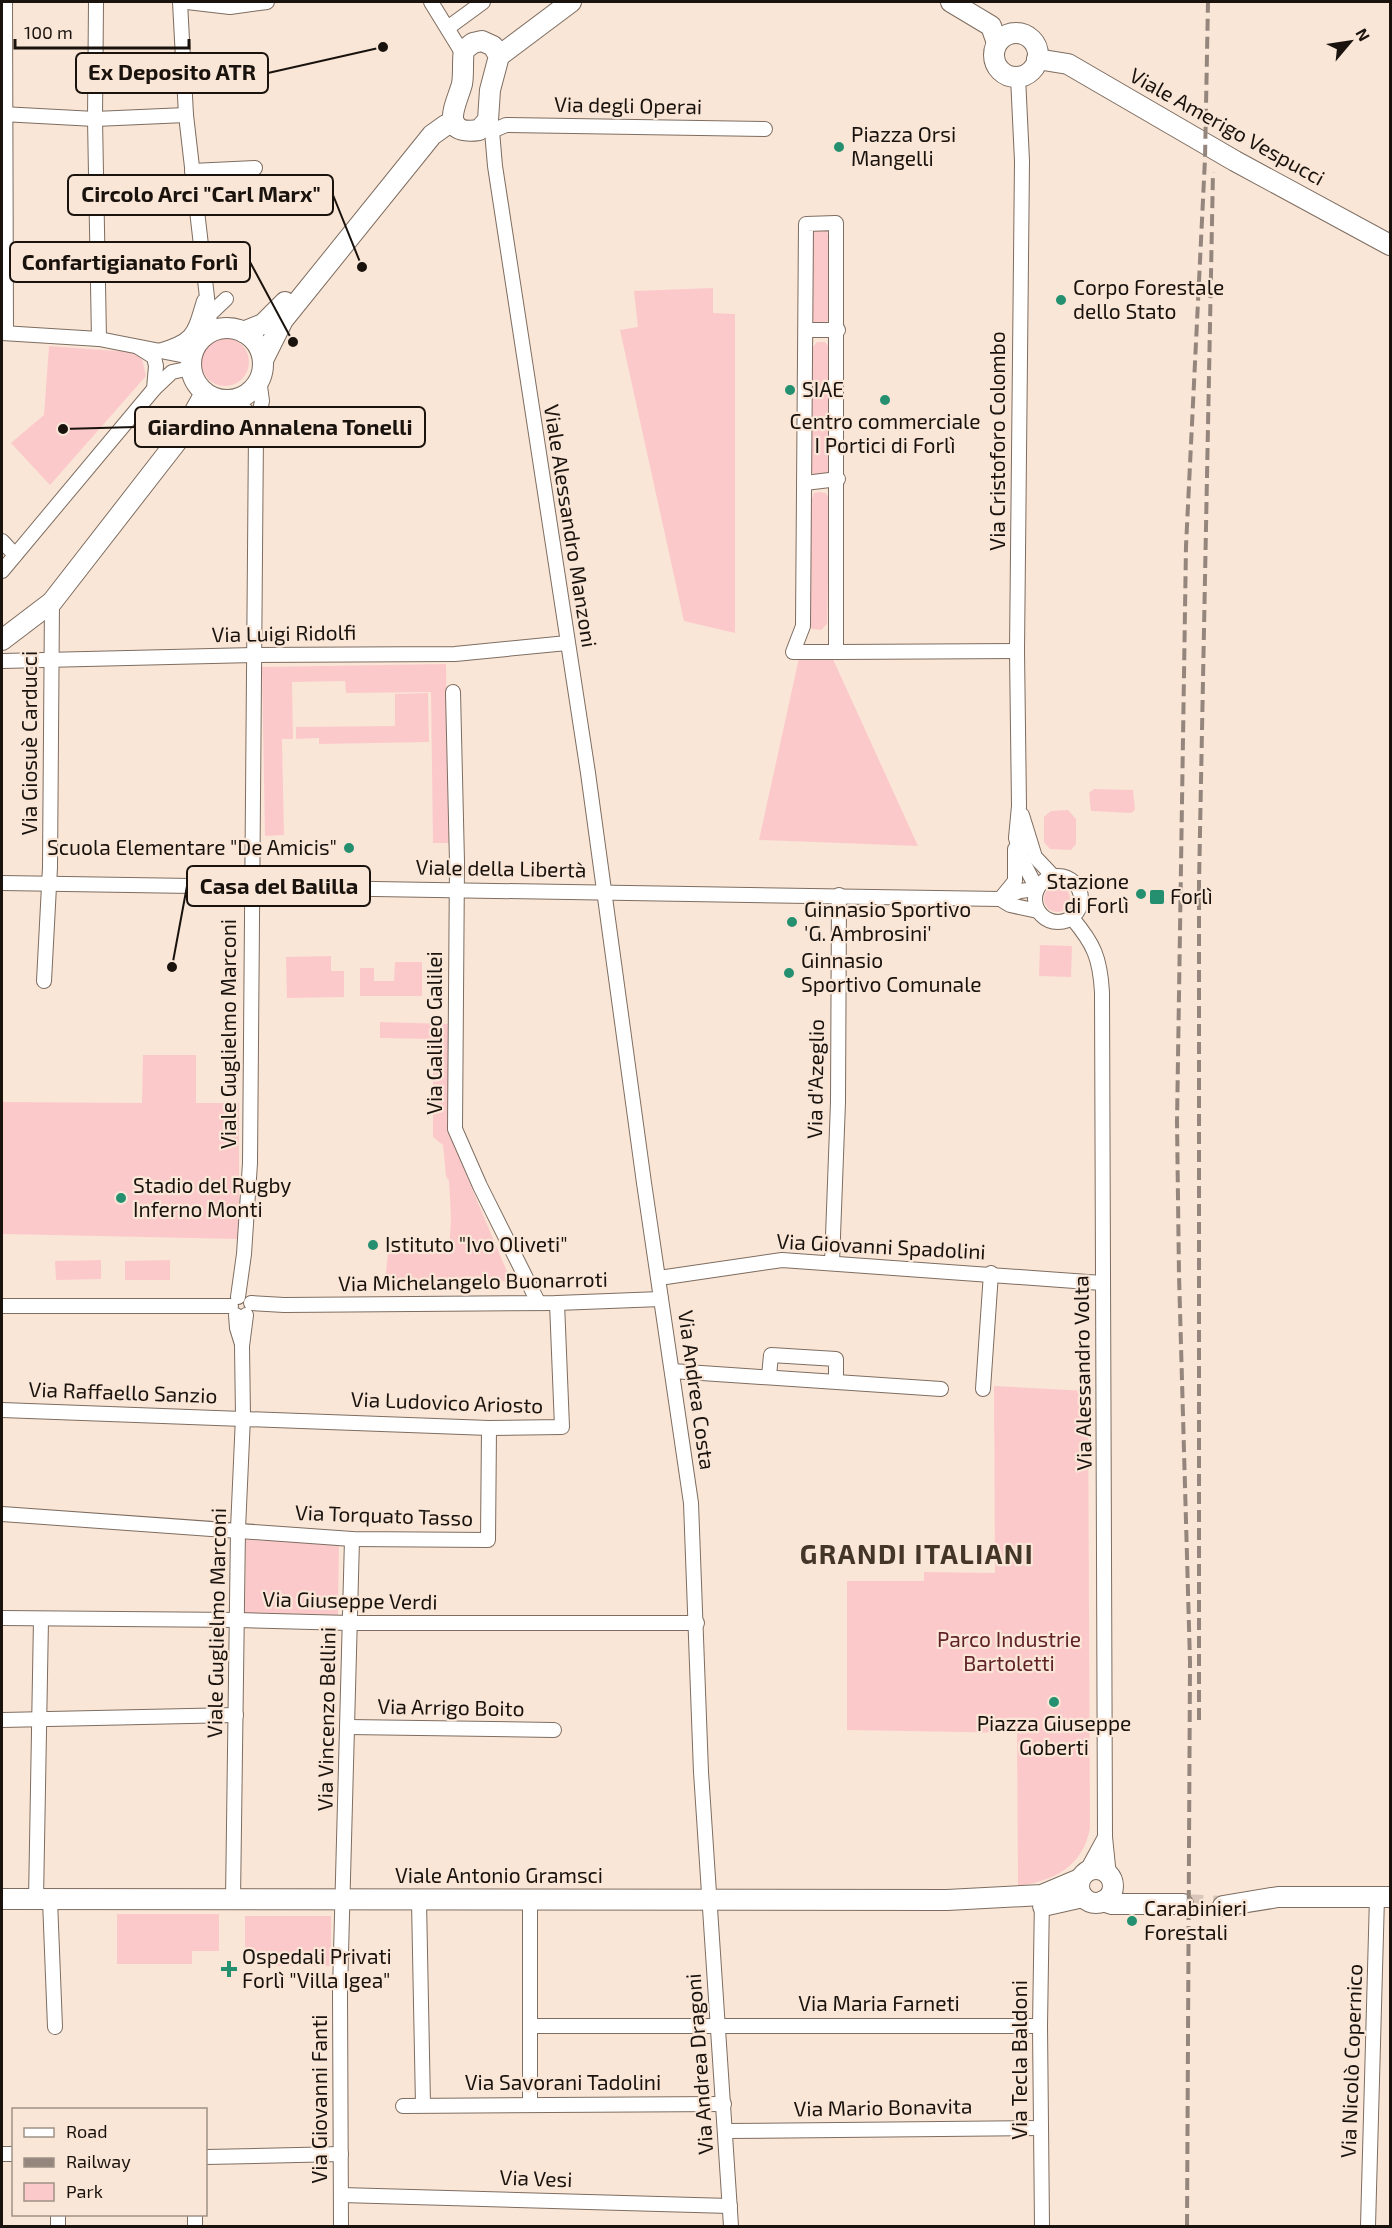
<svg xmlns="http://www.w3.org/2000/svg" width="1392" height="2228" font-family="'Exo 2',sans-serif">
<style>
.green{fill:#fcc9cb}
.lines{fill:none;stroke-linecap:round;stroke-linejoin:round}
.secondary-tunnel{stroke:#d7c6b9;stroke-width:20;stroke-dasharray:20 10;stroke-linecap:butt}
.street-casing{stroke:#7e6d60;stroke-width:16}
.secondary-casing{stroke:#7e6d60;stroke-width:22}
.street{stroke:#fff;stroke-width:14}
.secondary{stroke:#fff;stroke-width:20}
.rail{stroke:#94867c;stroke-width:4;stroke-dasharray:12 6;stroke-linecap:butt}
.poi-dot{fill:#24906f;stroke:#f9e6d7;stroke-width:2}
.labels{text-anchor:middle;stroke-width:4.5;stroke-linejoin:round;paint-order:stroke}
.street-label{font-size:21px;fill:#19120d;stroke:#f9e6d7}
.poi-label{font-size:21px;fill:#19120d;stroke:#f9e6d7;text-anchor:start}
.park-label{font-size:21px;fill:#602129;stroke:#f9e6d7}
.district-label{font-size:27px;font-weight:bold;letter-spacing:1.5px;fill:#443529;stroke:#f9e6d7}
.leader{fill:none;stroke:#19120d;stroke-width:2}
.callout-dot{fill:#19120d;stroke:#f9e6d7;stroke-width:2}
.callout{fill:#f9e6d7;stroke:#19120d;stroke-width:2}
.callout-label{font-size:22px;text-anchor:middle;font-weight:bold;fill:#19120d}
</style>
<rect width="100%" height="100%" fill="#f9e6d7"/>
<g class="green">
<polygon points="819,229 826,229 829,238 829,320 824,324 816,324 811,319 812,233"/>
<polygon points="713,288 713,313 735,314 735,633 684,621 620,330 638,327 634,291"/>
<circle cx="225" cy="362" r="24"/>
<polygon points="817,342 825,342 830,348 829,472 816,477 811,471 810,351"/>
<polygon points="49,346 131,352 142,359 146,376 50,485 11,443 44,415"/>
<polygon points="819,492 826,493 830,500 827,624 821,630 812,629 808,623 811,501 814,493"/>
<polygon points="832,657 918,846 759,840 799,658"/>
<polygon points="446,664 449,843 433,843 431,692 346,693 345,681 292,682 293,739 282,739 284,835 265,836 262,667"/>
<polygon points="428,693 429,742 319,744 319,738 296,739 296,727 395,726 395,694"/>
<polygon points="1094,789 1133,790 1135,810 1131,813 1091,811 1089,793"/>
<polygon points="1068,810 1076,819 1076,844 1071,850 1050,849 1044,842 1044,817 1051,811"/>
<circle cx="1057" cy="899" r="13"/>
<polygon points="1040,945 1072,946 1071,977 1039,976"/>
<polygon points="331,956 331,971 344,971 344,997 287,998 286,957"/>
<polygon points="395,962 422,962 422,996 360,996 360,968 374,968 374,981 394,981"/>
<polygon points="380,1022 448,1024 448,1132 511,1281 385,1283 388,1252 449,1253 451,1217 449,1181 446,1176 443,1145 433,1137 433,1039 380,1038"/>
<polygon points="143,1055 196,1055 196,1103 239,1103 239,1239 2,1234 2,1102 142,1103"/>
<polygon points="101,1260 101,1279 56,1280 55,1261"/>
<polygon points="170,1260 170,1280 125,1280 125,1261"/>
<path d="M 994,1386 L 1088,1391 L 1090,1828 C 1083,1867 1053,1881 1018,1886 L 1017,1733 L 847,1730 L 847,1581 L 924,1581 L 924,1572 L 995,1573 Z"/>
<polygon points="246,1540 339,1542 338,1615 245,1613"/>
<polygon points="117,1914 219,1914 219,1951 192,1951 192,1964 117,1964"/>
<polygon points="245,1916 331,1916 331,1966 264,1966 264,1952 245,1952"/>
</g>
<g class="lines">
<polyline class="secondary-tunnel" points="1183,1904 1223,1906"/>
<defs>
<g id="street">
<polyline points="5,2 6,333"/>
<polyline points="96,2 95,119 99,339"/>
<polyline points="180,2 186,115 211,332"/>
<polyline points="187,2 230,7 267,2"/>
<polyline points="431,2 463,54"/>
<polyline points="453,24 483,2"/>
<polyline points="1018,77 1022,161 1017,651 1019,806 1016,838 1021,858 1037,889"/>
<polyline points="2,114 95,119 186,115"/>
<polyline points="488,120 492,131 495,166 588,773 644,1183 691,1503 701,1772 731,2226"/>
<polyline points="492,131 506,125 765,129"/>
<polyline points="192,171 255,168"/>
<polygon points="836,223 836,652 793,652 803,626 806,224"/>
<polyline points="209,315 226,299"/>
<polyline points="806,330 838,330"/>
<polyline points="2,333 99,339 191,357"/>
<path d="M 159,351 C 194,341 194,334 204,301"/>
<polyline points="154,389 172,372 191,368"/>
<polyline points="234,400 250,414 256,431"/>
<polyline points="805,483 838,479"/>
<polyline points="2,541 15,555"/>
<polyline points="2,571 154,389 156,366 154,357 138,347"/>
<polyline points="836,652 1017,651"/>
<polyline points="2,661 254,655 455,654 567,643"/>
<polyline points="453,692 457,862 455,1129 480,1186 538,1302"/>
<polyline points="1022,815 1035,857 1053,876"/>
<circle cx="1058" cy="899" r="23"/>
<polyline points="2,883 1000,899 1020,891 1037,889"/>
<polyline points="1002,897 1015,881 1015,849"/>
<polyline points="1000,899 1010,905 1038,911"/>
<path d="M 1072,918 C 1094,944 1100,958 1102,992 L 1105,1837 L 1109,1876"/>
<polyline points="44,981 50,867 52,602"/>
<polyline points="832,1263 838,1102 839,895"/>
<polyline points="659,1278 782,1260 1102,1283"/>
<polyline points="238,1297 244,1254 250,1163 256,431 262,401 259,379"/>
<polyline points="251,1303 284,1305 557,1303 661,1299"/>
<polyline points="2,1306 231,1306"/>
<polyline points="236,1315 237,1328 242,1344"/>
<polyline points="672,1371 941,1389"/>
<polyline points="769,1376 771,1355 836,1359 836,1381"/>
<polyline points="983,1389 991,1273"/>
<polyline points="2,1410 489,1428 562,1427 557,1303"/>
<polyline points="2,1514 352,1539 488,1540 489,1428"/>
<polyline points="2,1618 238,1620 350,1623 697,1623"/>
<polyline points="2,1720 236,1715"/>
<polyline points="348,1727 554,1730"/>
<polyline points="1086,1872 1105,1837"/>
<polyline points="36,1900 41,1619"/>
<polyline points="50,1900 55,2027"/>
<polyline points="233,1900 238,1529 243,1417 242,1346 246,1315"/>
<polyline points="419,1901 423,2105"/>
<polyline points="530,2026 1040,2026"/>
<polyline points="530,2104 530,1901"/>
<polyline points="403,2106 724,2104"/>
<polyline points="725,2131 1041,2128"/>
<polyline points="2,2154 14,2154"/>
<polyline points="206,2157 341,2154"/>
<polyline points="341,2195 730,2206"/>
<polyline points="58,2226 58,2214"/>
<polyline points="195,2226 195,2214"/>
<polyline points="341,2226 340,1991 352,1539"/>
<polyline points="1042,2226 1040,2026 1042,1897"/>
<polyline points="1368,2226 1377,1897"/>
</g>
<g id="secondary">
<polyline points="951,2 991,26 997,43"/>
<circle cx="1016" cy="55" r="22"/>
<path d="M 482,41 L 493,46 L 499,56 L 490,90 L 488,120 L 479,130 C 437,136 457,103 462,84 C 464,73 462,61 464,50 L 473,43 Z"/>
<polyline points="499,56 571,2"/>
<polyline points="1037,59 1068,64 1235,161 1390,245"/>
<circle cx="227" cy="364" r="36"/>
<polyline points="243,332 263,324 285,302"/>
<polyline points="263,360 283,320 432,135 446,125 456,125"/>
<polyline points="2,640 52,602 181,436 205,393"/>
<circle cx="1096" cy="1886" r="17"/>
<polyline points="2,1899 947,1900 1042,1895 1080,1879"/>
<polyline points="1103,1901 1112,1904 1183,1904"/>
<polyline points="1043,1906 1083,1897"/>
<polyline points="1223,1906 1278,1897 1390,1897"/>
</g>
</defs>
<use href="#street" class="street-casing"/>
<use href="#secondary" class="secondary-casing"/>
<use href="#street" class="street"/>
<use href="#secondary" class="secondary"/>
<g class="rail">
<polyline points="1199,1720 1199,883 1213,172"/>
<polyline points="1187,2226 1190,1662 1179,1275 1177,1122 1186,546 1205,159 1208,2"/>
</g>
</g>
<g class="poi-dot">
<circle cx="839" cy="147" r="6"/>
<circle cx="1061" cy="300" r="6"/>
<circle cx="790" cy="390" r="6"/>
<circle cx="885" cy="400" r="6"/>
<circle cx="349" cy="848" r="6"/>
<circle cx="1141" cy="894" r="6"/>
<rect x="1149" y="889" width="16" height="16" rx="3"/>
<circle cx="792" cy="922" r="6"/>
<circle cx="789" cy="973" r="6"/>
<circle cx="121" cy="1198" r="6"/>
<circle cx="373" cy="1245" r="6"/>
<circle cx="1054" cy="1702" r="6"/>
<circle cx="1132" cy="1921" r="6"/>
<path d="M226 1960h6v6h6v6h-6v6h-6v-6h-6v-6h6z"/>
</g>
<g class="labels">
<g class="street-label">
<text transform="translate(628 106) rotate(1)" y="7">Via degli Operai</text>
<text transform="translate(1227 127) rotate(29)" y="7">Viale Amerigo Vespucci</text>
<text transform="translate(998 441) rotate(-90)" y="7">Via Cristoforo Colombo</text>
<text transform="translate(570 526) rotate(81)" y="7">Viale Alessandro Manzoni</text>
<text transform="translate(284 634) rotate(-1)" y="7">Via Luigi Ridolfi</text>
<text transform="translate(30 743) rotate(-90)" y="7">Via Giosuè Carducci</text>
<text transform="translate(501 869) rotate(1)" y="7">Viale della Libertà</text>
<text transform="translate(435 1033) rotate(-90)" y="7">Via Galileo Galilei</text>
<text transform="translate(229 1034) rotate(-90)" y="7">Viale Guglielmo Marconi</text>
<text transform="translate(816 1079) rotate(-89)" y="7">Via d'Azeglio</text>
<text transform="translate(881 1247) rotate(3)" y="7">Via Giovanni Spadolini</text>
<text transform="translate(473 1282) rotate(-1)" y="7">Via Michelangelo Buonarroti</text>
<text transform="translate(1083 1373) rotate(-91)" y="7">Via Alessandro Volta</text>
<text transform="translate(696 1390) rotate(82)" y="7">Via Andrea Costa</text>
<text transform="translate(123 1393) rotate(2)" y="7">Via Raffaello Sanzio</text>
<text transform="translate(447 1403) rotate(2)" y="7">Via Ludovico Ariosto</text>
<text transform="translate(384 1516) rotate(2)" y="7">Via Torquato Tasso</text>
<text transform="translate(350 1601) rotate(1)" y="7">Via Giuseppe Verdi</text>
<text transform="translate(217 1623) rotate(-89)" y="7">Viale Guglielmo Marconi</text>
<text transform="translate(451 1708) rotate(1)" y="7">Via Arrigo Boito</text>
<text transform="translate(327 1719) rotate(-89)" y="7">Via Vincenzo Bellini</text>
<text x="499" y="1883">Viale Antonio Gramsci</text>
<text x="879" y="2011">Via Maria Farneti</text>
<text transform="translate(1020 2060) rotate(-90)" y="7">Via Tecla Baldoni</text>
<text transform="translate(1352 2061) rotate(-88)" y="7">Via Nicolò Copernico</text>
<text transform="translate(700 2064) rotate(-94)" y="7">Via Andrea Dragoni</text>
<text x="563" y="2090">Via Savorani Tadolini</text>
<text transform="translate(320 2099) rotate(-90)" y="7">Via Giovanni Fanti</text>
<text transform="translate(883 2108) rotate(-1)" y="7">Via Mario Bonavita</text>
<text transform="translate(536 2179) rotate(2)" y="7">Via Vesi</text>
</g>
<g class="poi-label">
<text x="851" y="142">Piazza Orsi<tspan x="851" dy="24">Mangelli</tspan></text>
<text x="1073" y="295">Corpo Forestale<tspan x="1073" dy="24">dello Stato</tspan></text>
<text x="802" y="397">SIAE</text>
<text x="885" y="429" text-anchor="middle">Centro commerciale<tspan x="885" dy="24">I Portici di Forlì</tspan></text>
<text x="337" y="855" text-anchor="end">Scuola Elementare "De Amicis"</text>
<text x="1129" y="889" text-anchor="end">Stazione<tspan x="1129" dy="24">di Forlì</tspan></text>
<text x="1170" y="904">Forlì</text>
<text x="804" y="917">Ginnasio Sportivo<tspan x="804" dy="24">'G. Ambrosini'</tspan></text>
<text x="801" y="968">Ginnasio<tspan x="801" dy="24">Sportivo Comunale</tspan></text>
<text x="133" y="1193">Stadio del Rugby<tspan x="133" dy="24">Inferno Monti</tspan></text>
<text x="385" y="1252">Istituto "Ivo Oliveti"</text>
<text x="1054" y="1731" text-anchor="middle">Piazza Giuseppe<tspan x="1054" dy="24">Goberti</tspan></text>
<text x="1144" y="1916">Carabinieri<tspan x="1144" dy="24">Forestali</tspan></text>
<text x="242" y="1964">Ospedali Privati<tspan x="242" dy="24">Forlì "Villa Igea"</tspan></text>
</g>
<g class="park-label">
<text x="1009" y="1647">Parco Industrie<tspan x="1009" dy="24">Bartoletti</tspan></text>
</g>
<g class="district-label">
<text x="917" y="1564">GRANDI ITALIANI</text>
</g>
</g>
<path class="leader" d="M383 47L268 73M362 267L333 195M293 342L250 262M63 429L135 427M172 967L187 886"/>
<g class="callout-dot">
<circle cx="383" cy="47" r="6"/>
<circle cx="362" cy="267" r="6"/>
<circle cx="293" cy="342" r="6"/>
<circle cx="63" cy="429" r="6"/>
<circle cx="172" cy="967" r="6"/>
</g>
<g class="callout">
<rect x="76" y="53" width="192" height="40" rx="6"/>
<rect x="68" y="175" width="265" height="40" rx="6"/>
<rect x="10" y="242" width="240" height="40" rx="6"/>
<rect x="135" y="407" width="290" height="40" rx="6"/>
<rect x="187" y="866" width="183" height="40" rx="6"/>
</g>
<g class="callout-label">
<text x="172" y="80">Ex Deposito ATR</text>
<text x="201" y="202">Circolo Arci "Carl Marx"</text>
<text x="130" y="270">Confartigianato Forlì</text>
<text x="280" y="435">Giardino Annalena Tonelli</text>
<text x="279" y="894">Casa del Balilla</text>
</g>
<rect width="1392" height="2228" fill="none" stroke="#19120d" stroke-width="6"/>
<rect x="12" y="2108" width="195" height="108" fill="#f9e6d7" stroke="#9f9186" stroke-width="1.5"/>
<rect x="24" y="2128" width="30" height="9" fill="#ffffff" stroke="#9f9186" stroke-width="1.5"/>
<text x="66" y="2138" font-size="18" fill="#19120d">Road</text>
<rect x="24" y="2158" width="30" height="9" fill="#94867c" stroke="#9f9186" stroke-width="1.5"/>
<text x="66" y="2168" font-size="18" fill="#19120d">Railway</text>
<rect x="24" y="2183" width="30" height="18" fill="#fcc9cb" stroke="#9f9186" stroke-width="1.5"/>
<text x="66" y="2198" font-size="18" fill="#19120d">Park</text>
<g transform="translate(1350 42) rotate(61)" stroke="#f9e6d7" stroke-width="4.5" paint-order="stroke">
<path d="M0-4.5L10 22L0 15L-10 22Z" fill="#19120d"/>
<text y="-9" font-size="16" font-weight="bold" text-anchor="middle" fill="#19120d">N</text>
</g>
<path d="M15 39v9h174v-9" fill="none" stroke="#19120d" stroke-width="3"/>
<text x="24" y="39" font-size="18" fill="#19120d" stroke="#f9e6d7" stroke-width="4.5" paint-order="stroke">100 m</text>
</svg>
